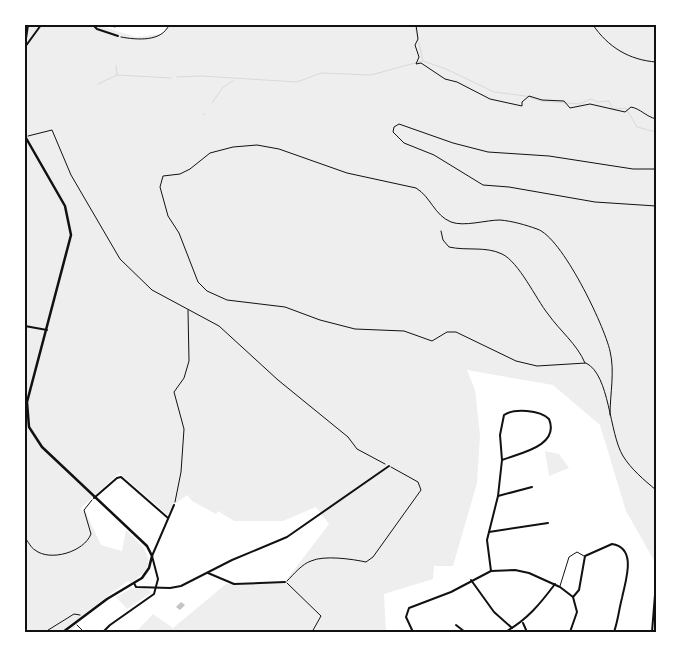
<svg xmlns="http://www.w3.org/2000/svg" width="681" height="657" font-family="Helvetica,sans-serif">
<style>
.green{fill:#eee}
.lines{fill:none;stroke-linecap:round;stroke-linejoin:round}
.stream{stroke:#d9d9d9;stroke-width:1}
.building{fill:#c4c4c4}
.path{stroke:#111;stroke-width:1}
.service{stroke:#111;stroke-width:1}
.minor{stroke:#111;stroke-width:2}
.tertiary{stroke:#111;stroke-width:2.5}
.neatline{fill:none;stroke:#111;stroke-width:2}
</style>
<rect width="100%" height="100%" fill="#fff"/>
<g class="green">
<path d="M 25,25 L 98,25 L 136,37 L 162,34 L 167,25 L 656,25 L 656,564 L 626,511 L 600,425 L 553,385 L 467,370 L 475,390 L 480,435 L 477,483 L 453,566 L 434,566 L 433,579 L 384,594 L 386,632 L 136,632 L 153,614 L 173,628 L 226,584 L 285,582 L 329,524 L 316,507 L 283,521 L 234,521 L 218,511 L 216,514 L 192,501 L 187,495 L 173,505 L 168,515 L 119,473 L 80,509 L 86,513 L 101,545 L 122,551 L 126,530 C 147,550 162,563 130,583 L 128,581 L 60,632 L 25,632 Z"/>
<polygon points="545,451 559,454 569,468 549,476"/>
<polygon points="132,588 150,590 151,593 127,609 116,597"/>
</g>
<g class="lines">
<g class="stream">
<polyline points="415,25 418,40"/>
<path d="M 419,43 L 423,61 L 446,69 L 494,92 L 526,96 L 541,101 L 580,104 C 588,101 589,96 597,102 L 609,101 L 613,109 L 626,108 L 637,127 L 656,132"/>
<polyline points="116,66 117,75"/>
<polyline points="177,77 201,76 297,82 321,73 371,75 422,61"/>
<polyline points="98,84 117,75 171,78"/>
<polyline points="212,103 223,87 233,81"/>
<polyline points="203,115 205,113"/>
<polyline points="68,632 75,626"/>
</g>
</g>
<polygon class="building" points="181,602 185,605 180,610 176,607"/>
<g class="lines">
<g class="path">
<path d="M 416,25 L 418,39 L 415,45 L 419,57 L 416,64 L 421,63 L 445,79 L 457,82 L 490,99 L 522,106 L 522,102 L 529,96 L 542,100 L 564,101 L 570,108 L 590,104 L 625,112 L 631,107 C 641,109 645,116 656,119"/>
<path d="M 593,25 C 608,47 629,60 656,62"/>
<path d="M 121,37 C 137,40 162,42 169,25"/>
<polyline points="28,136 52,130 71,175 120,259 152,290 219,326 278,380 348,437 357,449 385,464"/>
<polyline points="656,169 633,169 549,156 488,152 453,143 399,124 394,127 393,132 404,143 434,155 483,185 509,187 595,202 656,206"/>
<path d="M 441,231 L 443,240 L 449,247 C 466,251 486,246 502,254 C 519,262 536,299 548,314 C 560,331 577,344 585,363"/>
<path d="M 610,415 C 610,393 615,372 610,351 C 604,325 562,237 537,229 C 526,225 512,221 500,220 C 486,220 464,227 451,222 C 434,215 431,197 416,188 L 347,173 L 279,149 L 257,145 L 233,147 L 210,153 L 190,169 L 180,174 L 163,176 L 160,187 L 168,216 L 179,233 L 198,282 L 207,291 L 227,300 L 285,307 L 320,320 L 355,329 L 404,331 L 432,341 L 447,332 L 456,332 L 516,361 L 537,366 L 586,363 C 610,375 609,433 623,456 C 631,469 644,480 656,490"/>
<polyline points="175,502 181,472 184,429 174,392 184,378 189,361 188,310"/>
<path d="M 25,538 C 28,541 31,548 35,550 C 50,562 84,552 91,534 L 84,510 L 92,500"/>
<polyline points="25,543 25,559"/>
<path d="M 287,581 C 294,574 302,564 311,561 C 324,555 352,559 366,562 L 373,557 L 421,490 L 418,482 L 391,467"/>
<polyline points="287,583 321,616 312,632"/>
<polyline points="77,625 84,632"/>
<polyline points="45,632 74,614 80,615"/>
</g>
<g class="service">
<polyline points="108,25 115,27 118,25"/>
<polyline points="560,586 569,557 577,552 584,556"/>
</g>
<g class="minor">
<polyline points="93,25 97,29 118,36"/>
<polyline points="25,45 28,25"/>
<polyline points="25,47 41,25"/>
<polyline points="25,326 47,330"/>
<polyline points="498,496 532,487"/>
<polyline points="94,498 117,478 121,477 168,518"/>
<polyline points="489,532 548,523"/>
<path d="M 491,571 L 487,540 L 498,496 L 502,460 C 520,453 560,446 549,419 C 540,410 514,408 504,415 L 500,435 L 502,460"/>
<polyline points="208,573 234,584 285,582"/>
<polyline points="471,580 494,612 512,628"/>
<polyline points="134,583 136,587 170,588 181,586 232,560 287,537 389,466"/>
<path d="M 573,597 L 579,590 L 585,556 L 612,544 C 638,548 625,582 622,598 C 619,609 618,621 614,632"/>
<polyline points="523,623 527,632"/>
<polyline points="456,625 465,632"/>
<polyline points="103,632 110,625 154,594 158,579 152,556 174,505"/>
<polyline points="413,632 406,617 409,608 451,592 491,571 515,570 529,573 560,587 573,597 577,612 570,632"/>
<path d="M 505,632 C 527,620 540,604 555,584"/>
<polyline points="652,632 656,582"/>
</g>
<polyline class="tertiary" points="26,138 65,206 71,235 27,402 29,427 42,447 147,546 152,556 149,568 142,578 107,599 63,632"/>
</g>
<rect width="681" height="657" fill="none" stroke="#ffffff" stroke-width="52"/>
<rect x="26" y="26" width="629" height="605" class="neatline"/>
</svg>
